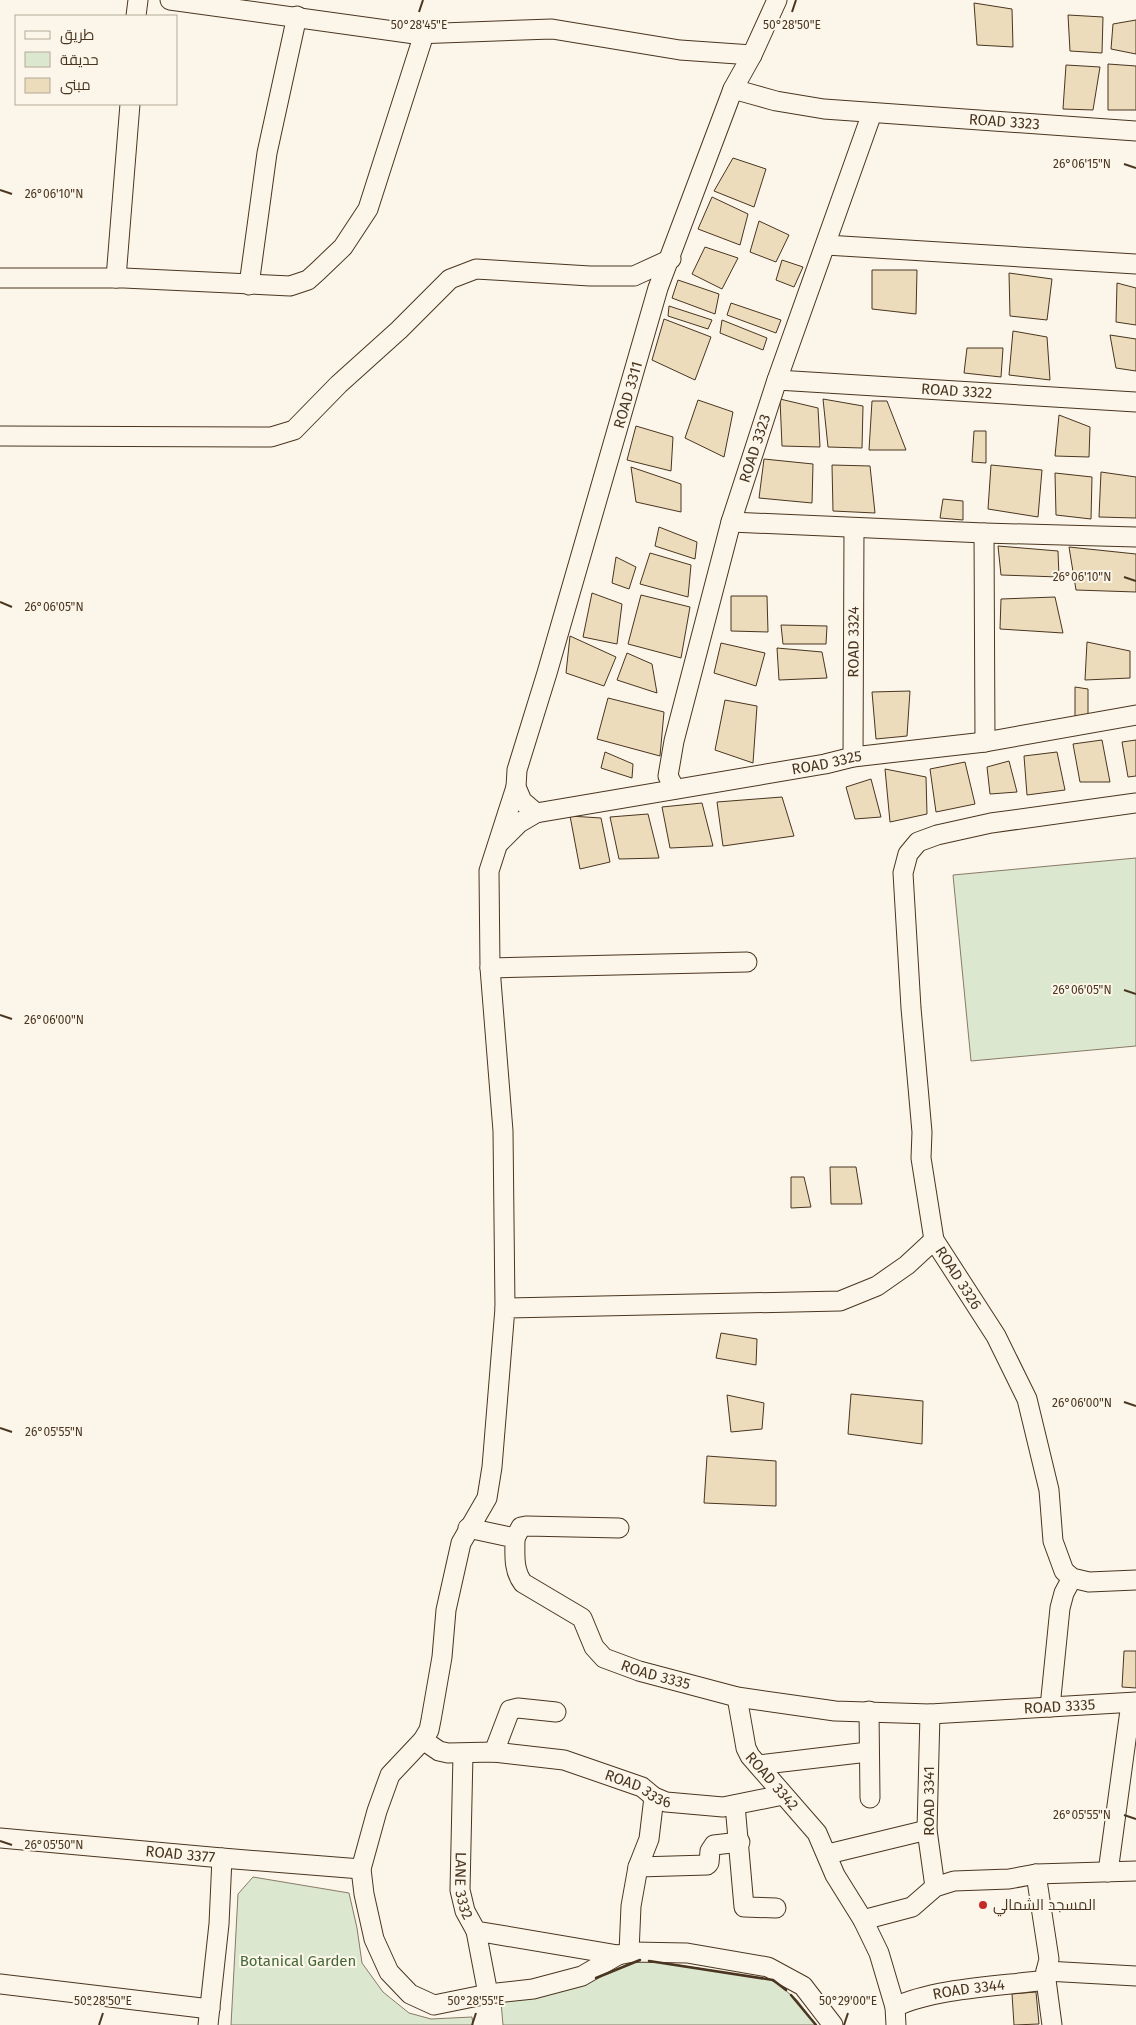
<svg xmlns="http://www.w3.org/2000/svg" width="1136" height="2025" font-family="'Fira Sans',Cairo,sans-serif">
<style>
.green{fill:#dce7d0;stroke:#887966}
.building{fill:#ecdcbc;stroke:#4a3520}
.lines{fill:none;stroke-linecap:round;stroke-linejoin:round}
.minor-casing{stroke:#4a3520;stroke-width:21}
.minor{stroke:#fbf6e9;stroke-width:19}
.wall{stroke:#4a3520;stroke-width:2.5}
.ticks{fill:none;stroke:#4a3520;stroke-width:2}
.poi-dot{fill:#c62828;stroke:#fbf6e9;stroke-width:2}
.labels{text-anchor:middle;stroke-width:4;stroke-linejoin:round;paint-order:stroke}
.street-label{font-size:15px;fill:#4a3520;stroke:#fbf6e9}
.poi-label{font-size:15px;fill:#4a3520;stroke:#fbf6e9;text-anchor:start}
.park-label{font-size:15px;fill:#436837;stroke:#fbf6e9}
.ticks-label{font-size:12px;text-anchor:middle;fill:#4a3520;stroke:#fbf6e9;stroke-width:4;stroke-linejoin:round;paint-order:stroke}
</style>
<rect width="100%" height="100%" fill="#fbf6e9"/>
<g class="green">
<polygon points="1136,858 1136,1046 971,1061 953,875"/>
<polygon points="253,1877 349,1893 357,1928 362,1963 383,1992 409,2013 431,2019 472,2017 473,2025 231,2025 238,1894"/>
<polygon points="640,1959 773,1980 797,2000 816,2025 503,2025 501,2002 583,1984"/>
</g>
<g class="building">
<polygon points="974,3 1012,9 1013,47 977,45"/>
<polygon points="1068,15 1103,17 1102,53 1070,51"/>
<polygon points="1136,20 1136,54 1111,49 1113,24"/>
<polygon points="1108,64 1136,66 1136,110 1108,110"/>
<polygon points="1066,65 1100,67 1093,110 1063,109"/>
<polygon points="733,158 766,169 754,207 714,191"/>
<polygon points="712,197 748,214 740,245 698,229"/>
<polygon points="759,221 789,235 776,262 750,252"/>
<polygon points="705,247 738,258 722,289 692,274"/>
<polygon points="782,260 803,267 794,287 776,280"/>
<polygon points="872,270 917,270 916,314 872,309"/>
<polygon points="1009,273 1052,279 1047,320 1010,316"/>
<polygon points="678,280 719,294 715,314 672,298"/>
<polygon points="1117,283 1136,288 1136,325 1116,322"/>
<polygon points="731,303 781,320 776,333 727,315"/>
<polygon points="669,306 712,320 708,329 668,316"/>
<polygon points="664,319 711,337 695,380 652,360"/>
<polygon points="722,320 767,338 763,350 720,333"/>
<polygon points="1013,331 1047,337 1050,380 1009,375"/>
<polygon points="1110,335 1136,339 1136,371 1116,368"/>
<polygon points="967,348 1003,348 1001,377 964,373"/>
<polygon points="780,399 818,408 820,447 782,446"/>
<polygon points="823,399 863,406 862,448 828,447"/>
<polygon points="698,400 733,412 724,457 685,438"/>
<polygon points="872,401 887,401 906,450 869,450"/>
<polygon points="1059,415 1090,427 1089,457 1055,456"/>
<polygon points="636,426 673,437 671,471 627,460"/>
<polygon points="974,431 986,431 986,463 972,462"/>
<polygon points="764,459 813,464 812,503 759,498"/>
<polygon points="832,465 870,466 875,513 833,511"/>
<polygon points="991,465 1042,470 1038,517 988,509"/>
<polygon points="631,467 681,484 681,512 636,502"/>
<polygon points="1101,472 1136,477 1136,518 1099,517"/>
<polygon points="1055,473 1092,477 1091,519 1056,515"/>
<polygon points="943,499 963,501 963,520 940,518"/>
<polygon points="659,527 697,542 695,559 655,546"/>
<polygon points="998,546 1058,551 1059,577 1001,575"/>
<polygon points="1069,547 1136,554 1136,592 1076,590"/>
<polygon points="650,553 691,565 688,597 640,584"/>
<polygon points="616,557 636,567 629,589 612,583"/>
<polygon points="592,593 622,604 617,644 583,637"/>
<polygon points="641,595 690,607 681,658 628,644"/>
<polygon points="731,596 767,596 768,632 731,631"/>
<polygon points="1055,597 1063,633 1000,629 1001,599"/>
<polygon points="781,625 827,626 826,644 783,644"/>
<polygon points="570,636 616,657 604,686 566,673"/>
<polygon points="1087,642 1130,651 1130,678 1085,680"/>
<polygon points="721,643 765,653 756,686 714,673"/>
<polygon points="777,648 822,652 827,678 779,680"/>
<polygon points="627,653 652,664 657,693 617,680"/>
<polygon points="1075,687 1088,689 1088,715 1075,717"/>
<polygon points="910,691 907,736 876,739 872,692"/>
<polygon points="608,698 664,712 660,756 597,739"/>
<polygon points="725,700 757,706 753,763 715,750"/>
<polygon points="1102,740 1110,782 1080,782 1073,744"/>
<polygon points="1136,740 1136,776 1128,777 1122,742"/>
<polygon points="605,752 633,764 632,778 601,768"/>
<polygon points="1057,752 1065,790 1027,795 1024,756"/>
<polygon points="1009,761 1017,792 990,794 987,767"/>
<polygon points="965,762 975,804 936,812 930,769"/>
<polygon points="885,769 926,777 927,814 890,822"/>
<polygon points="871,779 881,817 855,819 846,787"/>
<polygon points="782,797 794,836 723,846 717,802"/>
<polygon points="702,803 713,846 670,848 662,807"/>
<polygon points="648,814 659,858 619,859 610,817"/>
<polygon points="570,816 601,818 610,862 580,869"/>
<polygon points="830,1167 856,1167 862,1204 831,1204"/>
<polygon points="791,1177 804,1177 811,1207 791,1208"/>
<polygon points="721,1333 757,1339 756,1365 716,1358"/>
<polygon points="851,1394 923,1401 922,1444 848,1434"/>
<polygon points="727,1395 764,1403 762,1429 731,1432"/>
<polygon points="707,1456 776,1461 776,1506 704,1503"/>
<polygon points="1124,1651 1136,1651 1136,1688 1122,1687"/>
<polygon points="1036,1992 1039,2024 1014,2025 1012,1994"/>
</g>
<g class="lines">
<defs>
<g id="minor">
<polyline points="170,0 415,34 552,29 680,50 752,55"/>
<path id="s1" d="M 777,0 L 752,55 L 733,89 L 658,288 L 547,673 L 517,770 L 516,787 L 522,801 L 536,813 L 825,764 L 853,757 L 985,742 L 1136,715"/>
<polyline points="136,16 138,0"/>
<path id="s2" d="M 733,89 L 776,101 L 824,109 L 1136,131"/>
<polyline points="826,245 1136,264"/>
<polyline points="0,278 124,278 290,286 308,280 318,271 343,247 368,209 424,34"/>
<polyline points="116,278 130,104"/>
<polyline points="249,285 267,153 297,16"/>
<path id="s3" d="M 777,380 L 1136,402"/>
<polyline points="0,436 271,437 294,430 339,384 399,330 450,279 476,269 590,276 634,276 671,259"/>
<polyline points="731,522 984,533 1136,537"/>
<polyline points="984,533 985,742"/>
<path id="s4" d="M 853,757 L 854,528"/>
<path id="s5" d="M 675,789 L 668,776 L 674,741 L 731,522 L 777,380 L 872,113"/>
<path id="s6" d="M 1136,803 L 991,823 L 937,835 L 918,842 L 908,854 L 903,873 L 911,1008 L 922,1132 L 921,1158 L 934,1240 L 996,1336 L 1027,1399 L 1049,1490 L 1053,1541 L 1064,1571 L 1072,1578 L 1089,1582 L 1136,1580"/>
<polyline points="500,842 519,823 536,813"/>
<polyline points="490,968 747,962"/>
<polyline points="505,1308 503,1131 490,968 489,871 516,787"/>
<path id="s7" d="M 468,1528 L 515,1538 C 515,1554 513,1570 523,1583 L 582,1618 L 594,1647 L 604,1658 L 639,1671 L 737,1697 L 835,1711 L 930,1714 L 1136,1702"/>
<polyline points="515,1538 521,1527 526,1526 619,1528"/>
<path id="s8" d="M 737,1697 L 746,1748 L 750,1756 L 817,1833 L 835,1875 L 863,1920 L 879,1953 L 895,2007 L 896,2025"/>
<polyline points="1050,1707 1060,1608 1064,1593 1072,1578"/>
<polyline points="869,1711 870,1798"/>
<polyline points="930,1714 927,1830 935,1887"/>
<path id="s9" d="M 423,1740 L 439,1751 L 448,1753 L 494,1752 L 564,1760 L 642,1787 L 654,1797 L 666,1802 L 723,1807 L 783,1795"/>
<polyline points="494,1752 510,1710 518,1708 556,1712"/>
<path id="s10" d="M 463,1754 L 460,1890 L 465,1911 L 476,1931 L 618,1955"/>
<polyline points="758,1765 868,1752"/>
<polyline points="735,1805 744,1907 776,1908"/>
<path id="s11" d="M 0,1838 L 222,1858 L 361,1869"/>
<polyline points="828,1854 927,1830"/>
<polyline points="638,1867 707,1865 709,1863 710,1851 714,1845 740,1842"/>
<polyline points="1108,1872 1131,1703"/>
<polyline points="863,1920 912,1907 935,1887 954,1881 1009,1879 1036,1874 1136,1871"/>
<polyline points="476,1931 488,1994"/>
<polyline points="633,1952 629,1952 631,1906 638,1867 649,1839 654,1797"/>
<polyline points="1046,1971 1136,1976"/>
<polyline points="1046,1980 1052,2025"/>
<polyline points="0,1984 210,2009"/>
<path id="s12" d="M 895,2007 C 934,1988 1002,1986 1046,1980 L 1046,1971 L 1049,1959 L 1036,1874"/>
<polyline points="208,2025 219,1924 222,1858"/>
<polyline points="833,2025 803,1986 768,1967 687,1953 633,1952 618,1955 582,1976 533,1989 488,1994 434,2005 410,1994 389,1972 374,1939 364,1894 361,1869 377,1811 390,1775 423,1740 429,1730 431,1720 442,1657 446,1610 461,1543 487,1498 492,1467 505,1308 840,1301 877,1286 907,1265 934,1240"/>
</g>
</defs>
<use href="#minor" class="minor-casing"/>
<use href="#minor" class="minor"/>
<g class="wall">
<polyline points="649,1961 773,1980 786,1990"/>
<polyline points="596,1978 640,1960"/>
<polyline points="791,1995 816,2025"/>
</g>
</g>
<path class="ticks" d="M 419,12 L 423,0M 792,12 L 796,0M 1124,164 L 1136,168M 0,190 L 12,194M 1124,577 L 1136,581M 0,602 L 12,607M 1124,990 L 1136,994M 0,1015 L 12,1019M 1124,1402 L 1136,1406M 0,1428 L 12,1432M 1124,1815 L 1136,1819M 0,1841 L 12,1845M 99,2025 L 103,2013M 472,2025 L 476,2013M 844,2025 L 848,2013"/>
<circle class="poi-dot" cx="983" cy="1905" r="5"/>
<g class="labels">
<g class="street-label">
<text dy="5" stroke="none"><textPath href="#s2" startOffset="274">ROAD 3323</textPath></text>
<text dy="5" stroke="none"><textPath href="#s3" startOffset="180">ROAD 3322</textPath></text>
<text transform="translate(628 395) rotate(-74)" y="5">ROAD 3311</text>
<text dy="5" stroke="none"><textPath href="#s5" startOffset="354">ROAD 3323</textPath></text>
<text dy="5" stroke="none"><textPath href="#s4" startOffset="115">ROAD 3324</textPath></text>
<text dy="5" stroke="none"><textPath href="#s1" startOffset="1160">ROAD 3325</textPath></text>
<text dy="5" stroke="none"><textPath href="#s6" startOffset="671">ROAD 3326</textPath></text>
<text dy="5" stroke="none"><textPath href="#s7" startOffset="264">ROAD 3335</textPath></text>
<text dy="5" stroke="none"><textPath href="#s7" startOffset="672">ROAD 3335</textPath></text>
<text dy="5" stroke="none"><textPath href="#s8" startOffset="94">ROAD 3342</textPath></text>
<text dy="5" stroke="none"><textPath href="#s9" startOffset="225">ROAD 3336</textPath></text>
<text transform="translate(929 1801) rotate(-90)" y="5">ROAD 3341</text>
<text dy="5" stroke="none"><textPath href="#s11" startOffset="181">ROAD 3377</textPath></text>
<text dy="5" stroke="none"><textPath href="#s10" startOffset="132">LANE 3332</textPath></text>
<text dy="5" stroke="none"><textPath href="#s12" startOffset="76">ROAD 3344</textPath></text>
</g>
<g class="poi-label">
<text x="993" y="1910">المسجد الشمالي</text>
</g>
<g class="park-label">
<text x="298" y="1966">Botanical Garden</text>
</g>
</g>
<g class="ticks-label">
<text x="419" y="29">50°28'45"E</text>
<text x="792" y="29">50°28'50"E</text>
<text x="1082" y="168">26°06'15"N</text>
<text x="54" y="198">26°06'10"N</text>
<text x="1082" y="581">26°06'10"N</text>
<text x="54" y="611">26°06'05"N</text>
<text x="1082" y="994">26°06'05"N</text>
<text x="54" y="1024">26°06'00"N</text>
<text x="1082" y="1407">26°06'00"N</text>
<text x="54" y="1436">26°05'55"N</text>
<text x="1082" y="1819">26°05'55"N</text>
<text x="54" y="1849">26°05'50"N</text>
<text x="103" y="2005">50°28'50"E</text>
<text x="476" y="2005">50°28'55"E</text>
<text x="848" y="2005">50°29'00"E</text>
</g>
<rect x="15" y="15" width="162" height="90" fill="#fbf6e9" stroke="#b4a999"/>
<rect x="25" y="31" width="25" height="8" fill="#fbf6e9" stroke="#b4a999"/>
<text x="60" y="40" font-size="15" fill="#4a3520">طريق</text>
<rect x="25" y="52" width="25" height="15" fill="#dce7d0" stroke="#b4a999"/>
<text x="60" y="65" font-size="15" fill="#4a3520">حديقة</text>
<rect x="25" y="78" width="25" height="15" fill="#ecdcbc" stroke="#b4a999"/>
<text x="60" y="90" font-size="15" fill="#4a3520">مبنى</text>
</svg>
